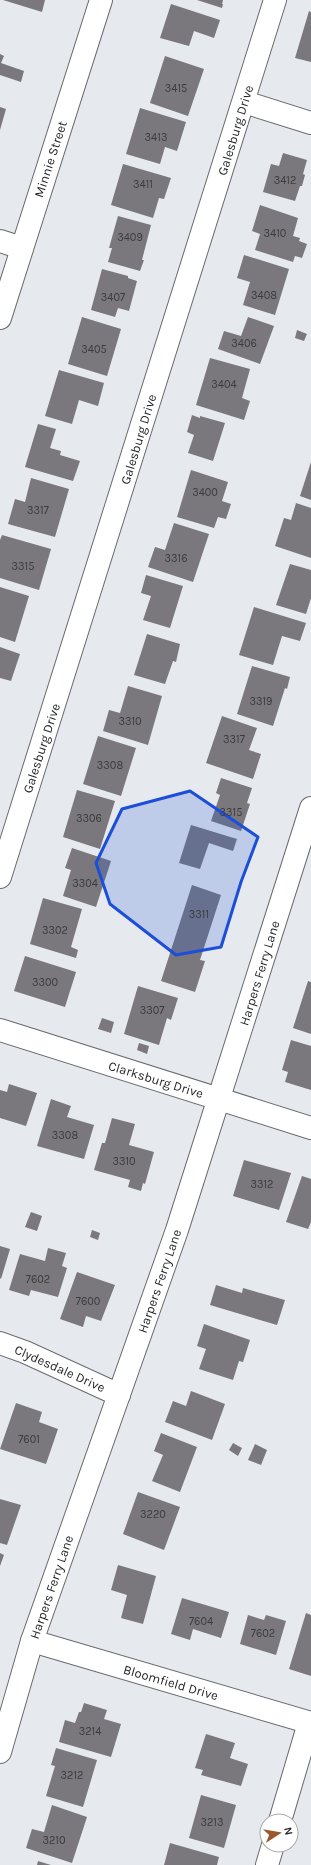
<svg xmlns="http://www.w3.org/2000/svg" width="311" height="1865" font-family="Karla,sans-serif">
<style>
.building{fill:#7a787c}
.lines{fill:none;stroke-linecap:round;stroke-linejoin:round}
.minor-casing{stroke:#686b6e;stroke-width:24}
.minor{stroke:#fff;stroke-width:22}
.marked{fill:#1d4ed8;fill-opacity:0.2;stroke:#1d4ed8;stroke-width:3;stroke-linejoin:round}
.labels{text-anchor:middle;stroke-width:4;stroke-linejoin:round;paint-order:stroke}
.number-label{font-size:11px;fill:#3a3b3d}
.street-label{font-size:13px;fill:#252728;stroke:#fff}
</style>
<rect width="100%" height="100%" fill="#e6eaee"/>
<g class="building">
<polygon points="3,0 45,0 42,12"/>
<polygon points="197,0 223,0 222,4 223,4 222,8"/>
<polygon points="171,4 220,20 214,38 194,31 189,46 160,38"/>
<polygon points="309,11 311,12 311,62 295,58"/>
<polygon points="0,54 4,56 1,63 24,71 21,82 0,75"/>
<polygon points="165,56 204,69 188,116 150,103"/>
<polygon points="0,107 6,109 0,130"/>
<polygon points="140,108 186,122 177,151 165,147 160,164 126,154"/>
<polygon points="283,153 307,160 303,174 305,175 302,186 300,186 295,201 263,192 271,164 279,166"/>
<polygon points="123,164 171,178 164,199 159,198 153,218 111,205"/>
<polygon points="260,205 298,218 293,236 300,238 299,241 307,244 302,258 295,256 293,262 255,250 260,234 252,231"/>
<polygon points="118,216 151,225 142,260 144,260 140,271 108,262 112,248 109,248"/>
<polygon points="244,255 289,269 275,315 243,305 250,282 237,278"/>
<polygon points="102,269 128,276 128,278 137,281 129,311 118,308 115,317 91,310"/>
<polygon points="82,317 121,329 107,376 68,364"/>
<polygon points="248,317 274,326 260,364 218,349 224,331 241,336"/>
<polygon points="297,330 307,334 304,341 295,338"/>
<polygon points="210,358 250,369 242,398 250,401 244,420 196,405"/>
<polygon points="59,370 104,383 98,406 79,400 72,424 45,416"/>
<polygon points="192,415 200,418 200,416 225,423 213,461 188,453 194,435 187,432"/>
<polygon points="38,424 56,429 50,448 61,451 60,455 80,461 73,481 25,467"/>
<polygon points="311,462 311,500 300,496"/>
<polygon points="191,470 228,482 222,501 231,504 226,519 218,517 214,528 177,517"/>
<polygon points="31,478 69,489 55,537 8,524 15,499 25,502"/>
<polygon points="296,503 311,508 311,558 275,546 284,518 291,520"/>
<polygon points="174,523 209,534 193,582 148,567 155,547 165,550"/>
<polygon points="2,535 51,549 39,590 0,578 0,540"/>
<polygon points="290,564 311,570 311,598 306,614 276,605"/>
<polygon points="146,575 183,586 170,628 143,620 151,596 141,593"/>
<polygon points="0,587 29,596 15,642 0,637"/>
<polygon points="254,607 306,623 300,641 282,636 273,665 239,655"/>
<polygon points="147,634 180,644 176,662 173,661 165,684 134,675"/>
<polygon points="0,647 20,654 11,681 0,678"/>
<polygon points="252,666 290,677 287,689 285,688 273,726 237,714"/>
<polygon points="128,686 162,696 148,745 103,731 109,710 120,713"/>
<polygon points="222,716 257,728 249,750 261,754 253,779 206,763"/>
<polygon points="98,736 136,748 121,796 83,784"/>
<polygon points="221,778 252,788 247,803 250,804 241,831 211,821 220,795 216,793"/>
<polygon points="77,790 115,801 100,849 63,837"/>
<polygon points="191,825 237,839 233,851 209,843 200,869 179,863"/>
<polygon points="72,848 111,861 96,907 63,896 71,870 65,868"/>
<polygon points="192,885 221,895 200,960 205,961 195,992 161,981"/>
<polygon points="43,898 82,909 71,947 78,950 76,958 30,944"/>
<polygon points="25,956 76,972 65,1007 14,991"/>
<polygon points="308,981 311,982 311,1034 293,1028"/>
<polygon points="138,986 178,998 171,1020 167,1018 159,1045 124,1034"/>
<polygon points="102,1018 114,1022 111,1033 98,1029"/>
<polygon points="291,1040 311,1046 311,1090 285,1082 288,1072 282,1070"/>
<polygon points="139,1043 149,1046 147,1054 137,1050"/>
<polygon points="9,1084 37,1093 26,1126 0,1118 0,1090 7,1092"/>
<polygon points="51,1099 71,1106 67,1117 94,1125 84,1159 37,1146"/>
<polygon points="112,1118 135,1124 129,1145 154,1152 145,1184 143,1183 141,1191 128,1187 130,1180 94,1170 102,1143 105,1143"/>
<polygon points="244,1160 291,1173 279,1210 233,1196"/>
<polygon points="302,1176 311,1179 311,1222 308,1229 286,1222"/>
<polygon points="31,1212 42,1216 37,1231 25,1227"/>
<polygon points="92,1230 100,1233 98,1240 90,1237"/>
<polygon points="0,1246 10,1249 1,1279 0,1278"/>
<polygon points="48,1248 66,1253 62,1266 67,1268 58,1297 31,1290 29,1296 9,1290 20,1254 45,1261"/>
<polygon points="77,1272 115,1285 101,1321 86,1316 83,1327 60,1319"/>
<polygon points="216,1285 242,1293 243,1288 285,1300 277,1325 210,1305"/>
<polygon points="204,1324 250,1340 243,1362 239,1361 233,1380 199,1369 206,1349 197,1346"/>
<polygon points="191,1391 225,1404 212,1440 165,1422 173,1401 186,1406"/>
<polygon points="16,1403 42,1412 39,1422 58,1429 46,1464 0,1449"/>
<polygon points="161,1433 197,1447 180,1492 152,1481 163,1455 154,1451"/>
<polygon points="233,1443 242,1448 238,1456 229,1450"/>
<polygon points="255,1444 267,1450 261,1465 248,1460"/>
<polygon points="138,1492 180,1507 164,1550 123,1534"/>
<polygon points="0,1499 21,1505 7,1545 0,1543"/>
<polygon points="0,1553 4,1555 0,1566"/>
<polygon points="118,1565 156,1576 143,1624 121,1618 127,1595 111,1590"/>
<polygon points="182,1598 229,1612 221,1638 193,1629 190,1640 171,1634"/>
<polygon points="306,1613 311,1615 311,1676 289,1669"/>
<polygon points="248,1615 264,1620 266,1615 286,1621 276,1655 240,1644"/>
<polygon points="84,1703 107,1710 104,1719 121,1724 111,1757 59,1742 65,1720 75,1723 79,1712 81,1712"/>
<polygon points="206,1734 235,1743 230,1758 248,1764 241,1786 201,1775 203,1770 195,1768"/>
<polygon points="56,1748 97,1760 83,1807 46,1796 55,1766 51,1765"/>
<polygon points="201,1795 236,1805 224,1848 189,1838"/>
<polygon points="52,1805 87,1817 72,1863 26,1848 32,1829 44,1832"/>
<polygon points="170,1843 219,1857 217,1865 164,1865"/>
<polygon points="38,1861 51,1865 37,1865"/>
</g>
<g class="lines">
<defs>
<g id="minor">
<polyline points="244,102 311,123"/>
<polyline points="0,241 22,248"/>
<polyline points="0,318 101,0"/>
<polyline points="0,877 275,0"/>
<polyline points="0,1030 311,1128"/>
<polyline points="0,1343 25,1352 119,1395"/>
<polyline points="32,1641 311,1723"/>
<polyline points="0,1752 32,1641 177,1230 311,808"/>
<polyline points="280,1821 309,1723"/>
<polyline points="267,1865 273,1845"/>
</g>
</defs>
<use href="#minor" class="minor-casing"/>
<use href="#minor" class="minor"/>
</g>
<path class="marked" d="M 190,791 L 258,837 L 241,882 L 221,947 L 176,955 L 110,904 L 96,863 L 122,809 Z"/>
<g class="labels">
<g class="number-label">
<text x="176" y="92">3415</text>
<text x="156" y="141">3413</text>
<text x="285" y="184">3412</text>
<text x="143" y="188">3411</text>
<text x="275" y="237">3410</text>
<text x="130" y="241">3409</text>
<text x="264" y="299">3408</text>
<text x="113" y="301">3407</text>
<text x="244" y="347">3406</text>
<text x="94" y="353">3405</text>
<text x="224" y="388">3404</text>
<text x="205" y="496">3400</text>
<text x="38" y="514">3317</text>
<text x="176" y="562">3316</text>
<text x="23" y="570">3315</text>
<text x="261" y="705">3319</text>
<text x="130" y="725">3310</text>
<text x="234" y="743">3317</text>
<text x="110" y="769">3308</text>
<text x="231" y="816">3315</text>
<text x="89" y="822">3306</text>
<text x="85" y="887">3304</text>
<text x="199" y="918">3311</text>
<text x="55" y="934">3302</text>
<text x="45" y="986">3300</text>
<text x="152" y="1014">3307</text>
<text x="65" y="1139">3308</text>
<text x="124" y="1165">3310</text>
<text x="262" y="1188">3312</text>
<text x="38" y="1283">7602</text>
<text x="88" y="1305">7600</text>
<text x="29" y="1443">7601</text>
<text x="153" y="1518">3220</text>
<text x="201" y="1625">7604</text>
<text x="263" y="1637">7602</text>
<text x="90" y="1735">3214</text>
<text x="72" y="1779">3212</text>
<text x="212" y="1826">3213</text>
<text x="54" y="1844">3210</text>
</g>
<g class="street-label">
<text transform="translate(235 130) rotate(-73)" y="5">Galesburg Drive</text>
<text transform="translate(50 159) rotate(-72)" y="5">Minnie Street</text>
<text transform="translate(138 439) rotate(-73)" y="5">Galesburg Drive</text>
<text transform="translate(41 748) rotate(-72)" y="5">Galesburg Drive</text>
<text transform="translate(259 973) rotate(-73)" y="5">Harpers Ferry Lane</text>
<text transform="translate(156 1079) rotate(17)" y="5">Clarksburg Drive</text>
<text transform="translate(159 1281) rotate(-71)" y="5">Harpers Ferry Lane</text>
<text transform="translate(60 1368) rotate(24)" y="5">Clydesdale Drive</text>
<text transform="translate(51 1587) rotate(-71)" y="5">Harpers Ferry Lane</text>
<text transform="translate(171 1682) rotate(16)" y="5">Bloomfield Drive</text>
</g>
</g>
<g transform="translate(279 1833) rotate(78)"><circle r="19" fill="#ffffff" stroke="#a8a9a9"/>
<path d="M0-3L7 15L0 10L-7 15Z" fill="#9c572c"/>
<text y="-6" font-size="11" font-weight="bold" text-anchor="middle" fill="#252728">N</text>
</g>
</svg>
